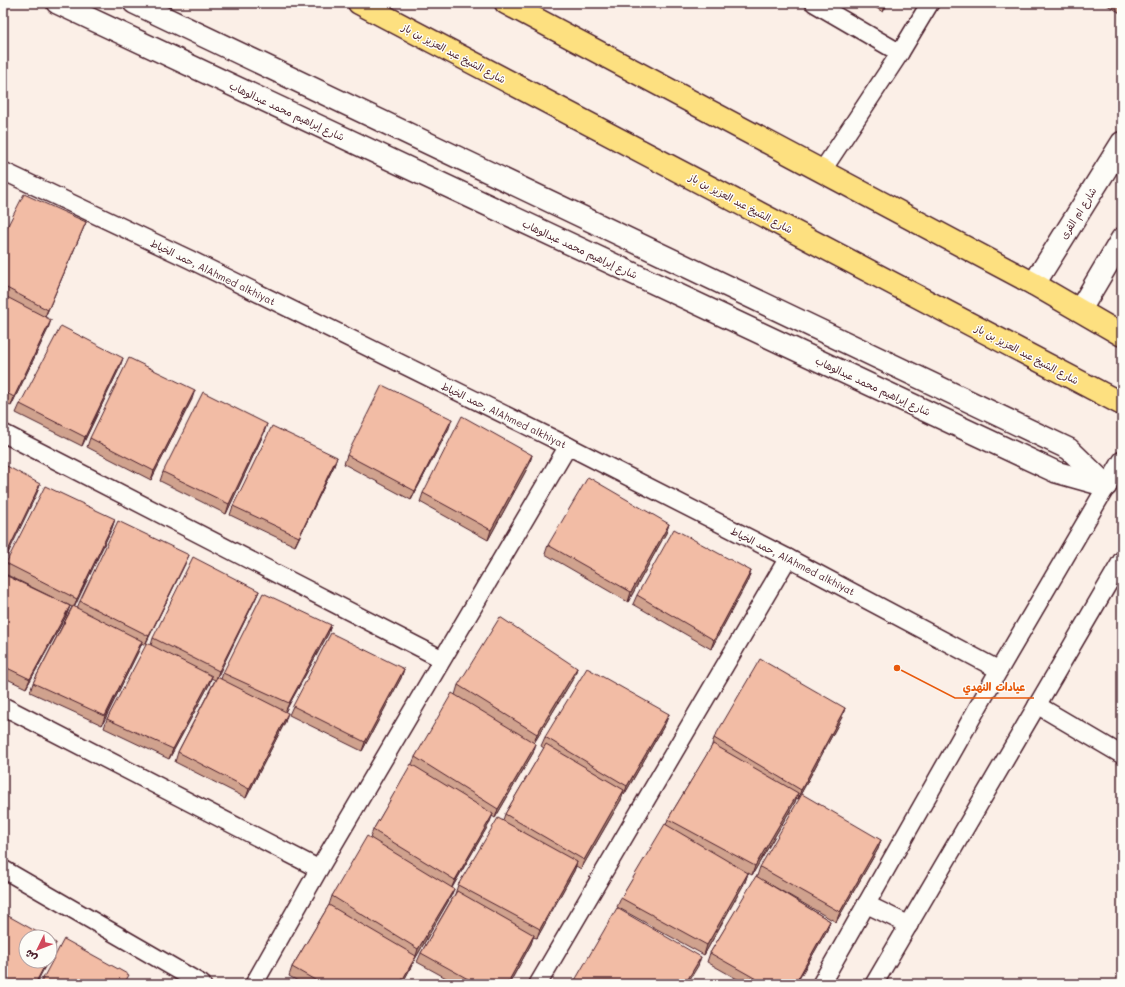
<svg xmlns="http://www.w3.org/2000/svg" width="1125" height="987" font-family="Mali,'Playpen Sans Arabic',sans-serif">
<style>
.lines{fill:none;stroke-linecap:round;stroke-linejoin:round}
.minor-casing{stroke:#4a1f2b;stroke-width:20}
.tertiary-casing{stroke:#4a1f2b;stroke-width:24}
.secondary-casing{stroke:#4a1f2b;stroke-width:25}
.primary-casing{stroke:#4a1f2b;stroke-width:25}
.minor{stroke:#fdfcf7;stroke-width:17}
.tertiary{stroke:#fdfcf7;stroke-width:21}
.secondary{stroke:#fdfcf7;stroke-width:22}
.primary{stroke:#fde080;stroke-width:22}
.wall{fill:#d0a28e;stroke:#4a1f2b}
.shaded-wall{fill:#a98474;stroke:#4a1f2b}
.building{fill:#f2bca5;stroke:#4a1f2b}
.labels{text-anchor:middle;stroke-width:3;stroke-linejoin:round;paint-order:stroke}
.street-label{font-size:10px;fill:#4a1f2b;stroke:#fdfcf7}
.leader{fill:none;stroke:#e8590c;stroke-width:1.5}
.callout-dot{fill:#e8590c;stroke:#fdfcf7;stroke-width:1.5}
.callout-label{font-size:11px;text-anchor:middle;font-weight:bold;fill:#e8590c;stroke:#fdfcf7;stroke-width:3;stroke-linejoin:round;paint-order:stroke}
</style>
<rect width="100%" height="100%" fill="#fbefe7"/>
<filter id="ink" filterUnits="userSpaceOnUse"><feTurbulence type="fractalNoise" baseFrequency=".025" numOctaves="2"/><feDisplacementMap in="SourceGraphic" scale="8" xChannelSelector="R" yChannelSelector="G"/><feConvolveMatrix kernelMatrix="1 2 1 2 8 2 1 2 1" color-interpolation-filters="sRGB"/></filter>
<g filter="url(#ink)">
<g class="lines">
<defs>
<g id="minor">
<polyline points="814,3 900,53"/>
<polyline points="3,171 189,259 568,446 788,558 999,670"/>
<polyline points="822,171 900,53 930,3"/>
<polyline points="3,433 442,659"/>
<polyline points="1037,705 1122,755"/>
<polyline points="3,706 319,869"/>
<polyline points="3,869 202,984"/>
<polyline points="866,904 909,925"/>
<polyline points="254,984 319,869 568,446"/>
<polyline points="538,984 788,558"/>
<polyline points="821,984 999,670 1122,460"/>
<polyline points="874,984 1122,560"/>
</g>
<g id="tertiary">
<polyline points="57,3 1056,472 1106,486"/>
<polyline points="134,3 1069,449 1106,485"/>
</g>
<g id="secondary">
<polyline points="1034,284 1122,143"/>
<polyline points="1080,310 1122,239"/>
</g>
<g id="primary">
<polyline points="359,3 1122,404"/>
<polyline points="506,3 1034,284 1122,335"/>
</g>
</defs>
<use href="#minor" class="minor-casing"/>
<use href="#tertiary" class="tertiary-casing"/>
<use href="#secondary" class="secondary-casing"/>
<use href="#primary" class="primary-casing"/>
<use href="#minor" class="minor"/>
<use href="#tertiary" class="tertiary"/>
<use href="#secondary" class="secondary"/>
<use href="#primary" class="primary"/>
</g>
<g class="wall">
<polygon points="868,3 888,3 883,12"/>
<polygon points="1104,3 1122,3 1122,14"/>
<polygon points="86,222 82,231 45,317 48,329 11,406 3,402 3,235"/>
<polygon points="120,367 82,446 16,413 20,404"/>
<polygon points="192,399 151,480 87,447 90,438"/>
<polygon points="449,428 411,500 344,464 347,455"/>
<polygon points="264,433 226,514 160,481 163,472"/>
<polygon points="532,455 529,465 488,540 420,502 423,493"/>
<polygon points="337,457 334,466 295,546 230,515 233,506"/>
<polygon points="115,519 112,528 74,607 77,608 80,601 185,564 145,645 142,643 139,650 102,725 30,692 33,683 72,607 3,573 3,571 6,563"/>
<polygon points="669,524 666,533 628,602 545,554 548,545"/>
<polygon points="751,571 748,580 711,649 633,604 637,595"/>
<polygon points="3,574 70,606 66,616 26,688 3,677"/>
<polygon points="259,591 255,600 217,677 221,679 223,673 331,625 328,634 285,712 285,722 246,798 175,762 178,752 215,680 211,678 209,685 169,759 104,728 107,719 151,645 153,638"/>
<polygon points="577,668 574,677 534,743 533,753 495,818 492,816 489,824 452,888 454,889 450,898 415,959 412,965 402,984 303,984 289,976 292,967 329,905 332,896 370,838 373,830 412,764 415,757 455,695 458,685"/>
<polygon points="404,669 401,678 362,751 289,715 293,706"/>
<polygon points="845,708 842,717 798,799 796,798 795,802 752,875 748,873 745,882 704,955 617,907 621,898 666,825 668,819 711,748 714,738"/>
<polygon points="669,714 665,724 624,795 623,794 621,800 581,869 576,866 574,871 537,938 533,937 531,944 509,984 457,984 417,962 421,953 455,894 458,885 503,820 505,814 544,748 541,746 545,737"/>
<polygon points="881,840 878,849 836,922 764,881 830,921 827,930 796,984 746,984 707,962 710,953 757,876 760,867"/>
</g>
<g class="shaded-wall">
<polygon points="886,3 888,3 883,12"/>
<polygon points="86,222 82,231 44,319 48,310"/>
<polygon points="51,320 48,329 11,406 14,397"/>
<polygon points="123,358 120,367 82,446 85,437"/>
<polygon points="195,390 192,399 151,480 154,471"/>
<polygon points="452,419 449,428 411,500 415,491"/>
<polygon points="267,424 264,433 226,514 229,504"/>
<polygon points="532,455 529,465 488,540 491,530"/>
<polygon points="337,457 334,466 295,546 299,537"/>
<polygon points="40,484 37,493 3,564 3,561"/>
<polygon points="115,519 112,528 74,608 77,599"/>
<polygon points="669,524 666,533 628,602 631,592"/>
<polygon points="189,555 185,564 145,645 149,636"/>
<polygon points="751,571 748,580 711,649 714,640"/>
<polygon points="259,591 255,600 216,680 219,671"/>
<polygon points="70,606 66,616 26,688 30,679"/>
<polygon points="331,625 328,634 285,712 289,703"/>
<polygon points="142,641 139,650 102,725 105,716"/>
<polygon points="577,668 574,677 534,743 537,734"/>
<polygon points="404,669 401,678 362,751 365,742"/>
<polygon points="212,676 209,685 169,759 173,749"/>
<polygon points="845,708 842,717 798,799 801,790"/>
<polygon points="288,713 285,722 246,798 249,789"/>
<polygon points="669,714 665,724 624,795 627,786"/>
<polygon points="536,744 533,753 495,818 498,809"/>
<polygon points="624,790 621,800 581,869 584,860"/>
<polygon points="798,793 795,802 752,875 755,866"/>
<polygon points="493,814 489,824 451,889 455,880"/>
<polygon points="881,840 878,849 836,922 840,912"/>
<polygon points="577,862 574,871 537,938 540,929"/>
<polygon points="748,873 745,882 704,955 707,945"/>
<polygon points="454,889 450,898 415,959 418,949"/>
<polygon points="830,921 827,930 796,984 795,984"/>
<polygon points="534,935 531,944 509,984 507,984"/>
<polygon points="56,943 52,952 50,957 50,954"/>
<polygon points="416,956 412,965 402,984 400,984"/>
<polygon points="701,957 698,966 687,984 685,984"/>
<polygon points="47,961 48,961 36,984 35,984"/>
</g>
<g class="building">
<polygon points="24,194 86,222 48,310 3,286 3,235"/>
<polygon points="3,295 51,320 14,397 3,391"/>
<polygon points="61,326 123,358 85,437 20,404"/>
<polygon points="129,358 195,390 154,471 90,438"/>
<polygon points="382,385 452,419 415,491 347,455"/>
<polygon points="203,392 267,424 229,504 163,472"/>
<polygon points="462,416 532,455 491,530 423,493"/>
<polygon points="272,426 337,457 299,537 233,506"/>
<polygon points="3,464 40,484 3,561"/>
<polygon points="588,477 669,524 631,592 548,545"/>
<polygon points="45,486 115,519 77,599 6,563"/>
<polygon points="118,521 189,555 149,636 80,601"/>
<polygon points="674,529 751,571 714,640 637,595"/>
<polygon points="193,557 259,591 219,671 153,638"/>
<polygon points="3,574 70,606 30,679 3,666"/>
<polygon points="263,593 331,625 289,703 223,673"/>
<polygon points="73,606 142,641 105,716 33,683"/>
<polygon points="500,617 577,668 537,734 458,685"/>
<polygon points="331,633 404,669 365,742 293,706"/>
<polygon points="147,643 212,676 173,749 107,719"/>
<polygon points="760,659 845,708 801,790 714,738"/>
<polygon points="587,668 669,714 627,786 545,737"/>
<polygon points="217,677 288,713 249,789 178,752"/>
<polygon points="452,693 536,744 498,809 415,757"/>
<polygon points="546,744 624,790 584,860 505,814"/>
<polygon points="713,744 798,793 755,866 668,819"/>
<polygon points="411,764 493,814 455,880 373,830"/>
<polygon points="802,794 881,840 840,912 760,867"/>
<polygon points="498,818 577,862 540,929 458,885"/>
<polygon points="665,824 748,873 707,945 621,898"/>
<polygon points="367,836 454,889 418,949 332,896"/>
<polygon points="756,876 830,921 795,984 765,984 710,953"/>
<polygon points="457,891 534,935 507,984 477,984 421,953"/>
<polygon points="329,905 416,956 400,984 322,984 292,967"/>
<polygon points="617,908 701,957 685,984 577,984 574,982"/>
<polygon points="3,913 46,937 26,937 26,961 47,961 35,984 3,984"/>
<polygon points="64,939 129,975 124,984 40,984"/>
<polygon points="50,940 56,943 50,954"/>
</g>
</g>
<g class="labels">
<g class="street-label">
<text transform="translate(454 53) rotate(28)" y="4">شارع الشيخ عبد العزيز بن باز</text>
<text transform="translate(287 111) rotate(25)" y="4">شارع إبراهيم محمد عبدالوهاب</text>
<text transform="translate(741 203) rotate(28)" y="4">شارع الشيخ عبد العزيز بن باز</text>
<text transform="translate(1078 213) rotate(-58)" y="4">شارع ام القرى</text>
<text transform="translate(580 249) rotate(25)" y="4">شارع إبراهيم محمد عبدالوهاب</text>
<text transform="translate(213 272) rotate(26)" y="4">حمد الخياط, AlAhmed alkhiyat</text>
<text transform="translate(1027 354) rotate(28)" y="4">شارع الشيخ عبد العزيز بن باز</text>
<text transform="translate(873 386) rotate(25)" y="4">شارع إبراهيم محمد عبدالوهاب</text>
<text transform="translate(504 415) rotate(26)" y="4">حمد الخياط, AlAhmed alkhiyat</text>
<text transform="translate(793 561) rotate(27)" y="4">حمد الخياط, AlAhmed alkhiyat</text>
</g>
</g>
<path class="leader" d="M897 668L955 698H1034"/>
<circle class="callout-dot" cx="897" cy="668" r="4"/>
<g class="callout-label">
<text x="994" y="691">عيادات النهدي</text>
</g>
<rect width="1125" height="987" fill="none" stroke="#fdfcf7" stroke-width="16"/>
<rect x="8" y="8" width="1109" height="971" fill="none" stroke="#4a1f2b" stroke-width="1.5" filter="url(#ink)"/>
<g transform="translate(38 949) rotate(227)"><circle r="19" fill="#fdfcf7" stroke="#b5a4a5"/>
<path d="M0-3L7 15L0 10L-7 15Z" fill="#d1495b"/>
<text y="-6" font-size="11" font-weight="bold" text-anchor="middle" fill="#4a1f2b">ش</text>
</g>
</svg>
